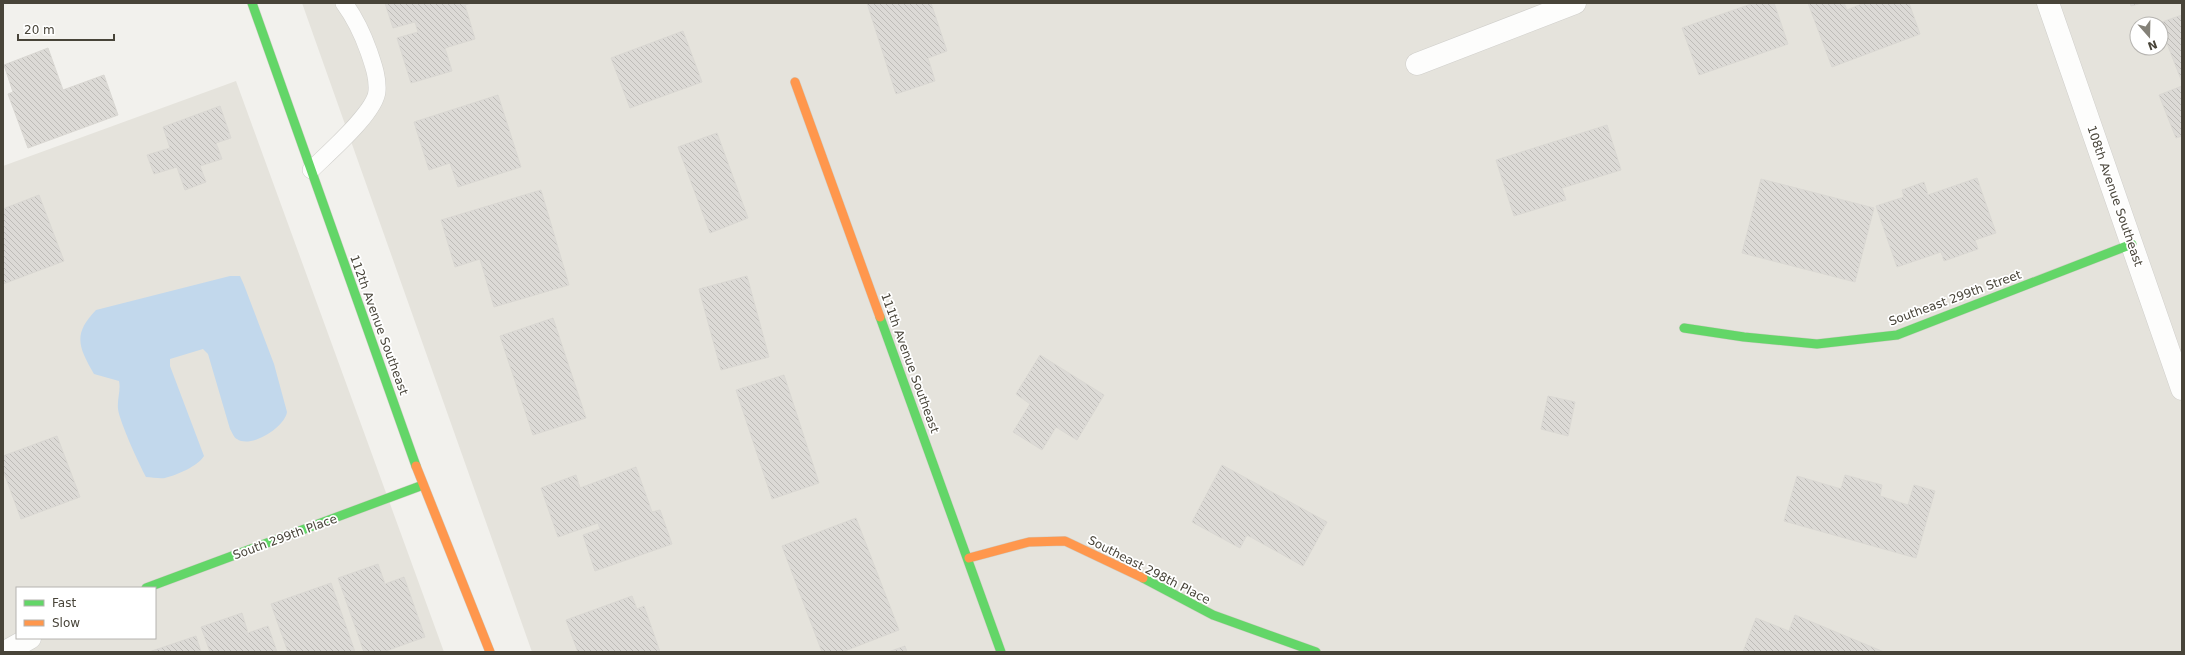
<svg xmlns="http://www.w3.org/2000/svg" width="2185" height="655" font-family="'DejaVu Sans',sans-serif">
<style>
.residential{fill:#e5e3dc;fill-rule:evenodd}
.water{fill:#c2d8ec}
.building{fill:url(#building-back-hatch);stroke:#dad8d3}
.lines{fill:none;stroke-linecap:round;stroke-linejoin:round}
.lane-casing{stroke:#d0cfcb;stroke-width:18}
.street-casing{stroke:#d0cfcb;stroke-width:23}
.fast-casing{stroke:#d0cec5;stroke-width:10}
.slow-casing{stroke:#d0cec5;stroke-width:10}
.lane{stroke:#fdfdfc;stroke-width:17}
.street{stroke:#fdfdfc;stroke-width:22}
.fast{stroke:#63d668;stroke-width:9}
.slow{stroke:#ff974d;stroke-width:9}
.labels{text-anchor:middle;stroke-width:3.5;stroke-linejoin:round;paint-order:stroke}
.street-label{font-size:12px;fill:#484439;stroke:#fff}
</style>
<defs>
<pattern id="building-back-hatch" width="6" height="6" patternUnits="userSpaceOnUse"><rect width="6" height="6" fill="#dcdad6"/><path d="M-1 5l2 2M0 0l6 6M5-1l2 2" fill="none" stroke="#bebcb8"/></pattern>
</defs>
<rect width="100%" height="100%" fill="#f2f1ed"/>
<g class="residential">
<path d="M 302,3 L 2182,3 L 2182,652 L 532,652 ZM 2137,24 L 2161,24 L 2161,48 L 2137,48 Z"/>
<path d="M 236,81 L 444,652 L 3,652 L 3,166 ZM 17,588 L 155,588 L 155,638 L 17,638 Z"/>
</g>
<path class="water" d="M 230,276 L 240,276 L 244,285 L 274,364 L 287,412 C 285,427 251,449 237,439 C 234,438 232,432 230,429 L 208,354 L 203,349 L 170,359 L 170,366 L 204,456 C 198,466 177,475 165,478 C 159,479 152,477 146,477 C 139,464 120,423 118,409 C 117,399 121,390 119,381 L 94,374 C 78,346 73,334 96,310 Z"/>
<g class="building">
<polygon points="385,3 472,3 465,5 475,39 445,48 452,71 411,83 397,38 418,32 415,22 393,28"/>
<polygon points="867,3 931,3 947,51 928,58 935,81 896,94"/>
<polygon points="1754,3 1774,3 1788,44 1699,75 1682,28"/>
<polygon points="1808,3 1844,3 1847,10 1864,3 1909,3 1920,34 1832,67"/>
<polygon points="2130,3 2142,3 2131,6"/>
<polygon points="2182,15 2182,82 2159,23"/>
<polygon points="683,31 702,82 630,108 611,58"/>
<polygon points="48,48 63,90 104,75 118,115 28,148 8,94 13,92 4,65"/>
<polygon points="2182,86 2182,136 2176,138 2159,95"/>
<polygon points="498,95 521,167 458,187 450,163 429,170 414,122"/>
<polygon points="220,106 231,138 216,143 222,159 200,166 206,182 185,190 177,167 154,174 147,155 170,148 163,127"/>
<polygon points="1607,125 1621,170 1562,188 1566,200 1514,216 1496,160"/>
<polygon points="717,133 748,218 710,233 678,147"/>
<polygon points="1977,178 1996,233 1975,240 1978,249 1944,261 1941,252 1897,267 1876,206 1904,197 1902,190 1924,182 1928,195"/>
<polygon points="1761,179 1874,208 1855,282 1742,253"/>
<polygon points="541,190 569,285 494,307 480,259 455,267 441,220"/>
<polygon points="39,195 64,261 3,284 3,209"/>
<polygon points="747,276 769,357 721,370 699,289"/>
<polygon points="553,318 586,418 533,435 500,336"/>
<polygon points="1040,355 1104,395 1077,440 1056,427 1042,450 1013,432 1030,404 1016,394"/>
<polygon points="784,375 819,483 772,499 736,390"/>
<polygon points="1548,396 1575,402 1568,436 1541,429"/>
<polygon points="57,436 80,497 21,519 3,470 3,456"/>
<polygon points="1222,465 1327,522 1303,566 1247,535 1240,548 1192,522"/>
<polygon points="636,467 652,512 660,510 672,544 595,571 583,535 600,529 598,523 558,537 541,488 576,475 580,488"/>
<polygon points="1845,475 1882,485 1880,496 1908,505 1914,485 1935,491 1916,558 1784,521 1797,476 1841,489"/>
<polygon points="856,518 899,630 842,652 822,652 782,546"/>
<polygon points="378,564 385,584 404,577 425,637 383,652 364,652 338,578"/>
<polygon points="331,583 355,652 288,652 271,604"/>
<polygon points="632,596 637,609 644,606 660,652 578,652 566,620"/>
<polygon points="242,613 248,633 268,626 277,652 210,652 201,627"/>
<polygon points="1795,615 1884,652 1743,652 1756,618 1789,631"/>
<polygon points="196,636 201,652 149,652"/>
<polygon points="905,646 907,652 888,652"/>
</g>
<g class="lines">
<defs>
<path id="lane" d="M 311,170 C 327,154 376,112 377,91 C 378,77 373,64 369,52 C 363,35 355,18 344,3"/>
<g id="street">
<polyline points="2048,3 2182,389"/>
<polyline points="1417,64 1575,3"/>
<polyline points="5,652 30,638"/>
</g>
<g id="fast">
<polyline points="252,3 416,466"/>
<polyline points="880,317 1001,652"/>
<polyline points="1684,328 1744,337 1817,344 1897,335 2132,244"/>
<polyline points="1143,578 1213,615 1316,652"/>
<polyline points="146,588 423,485"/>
</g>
<g id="slow">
<polyline points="795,82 880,317"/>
<polyline points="416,466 490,652"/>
<polyline points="969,558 1029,542 1065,541 1143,578"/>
</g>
</defs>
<use href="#lane" class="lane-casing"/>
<use href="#street" class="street-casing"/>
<use href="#fast" class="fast-casing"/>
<use href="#slow" class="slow-casing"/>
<use href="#lane" class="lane"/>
<use href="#street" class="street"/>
<use href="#fast" class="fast"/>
<use href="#slow" class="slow"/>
</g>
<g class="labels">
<g class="street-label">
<text transform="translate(2115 196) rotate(71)" y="4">108th Avenue Southeast</text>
<text transform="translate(1955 298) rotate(-20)" y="4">Southeast 299th Street</text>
<text transform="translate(379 325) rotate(70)" y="4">112th Avenue Southeast</text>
<text transform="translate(910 363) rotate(70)" y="4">111th Avenue Southeast</text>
<text transform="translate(285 537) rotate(-20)" y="4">South 299th Place</text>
<text transform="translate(1149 570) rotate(27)" y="4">Southeast 298th Place</text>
</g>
</g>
<rect width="2185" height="655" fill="none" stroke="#484439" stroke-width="8"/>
<rect x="16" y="587" width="140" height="52" fill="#ffffff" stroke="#b6b4b0"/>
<rect x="24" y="600" width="20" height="6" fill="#63d668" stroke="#b6b4b0"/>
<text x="52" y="607" font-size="12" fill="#484439">Fast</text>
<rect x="24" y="620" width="20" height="6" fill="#ff974d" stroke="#b6b4b0"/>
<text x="52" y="627" font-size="12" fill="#484439">Slow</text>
<g transform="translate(2149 36) rotate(160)"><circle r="19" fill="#ffffff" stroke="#b6b4b0"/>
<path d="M0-3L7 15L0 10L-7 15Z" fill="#848178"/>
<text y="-6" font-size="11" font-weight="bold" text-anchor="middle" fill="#484439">N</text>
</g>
<path d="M18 34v6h96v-6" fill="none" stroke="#484439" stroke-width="2"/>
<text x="24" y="34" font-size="12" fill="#484439" stroke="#ffffff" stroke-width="3" paint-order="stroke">20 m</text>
</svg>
